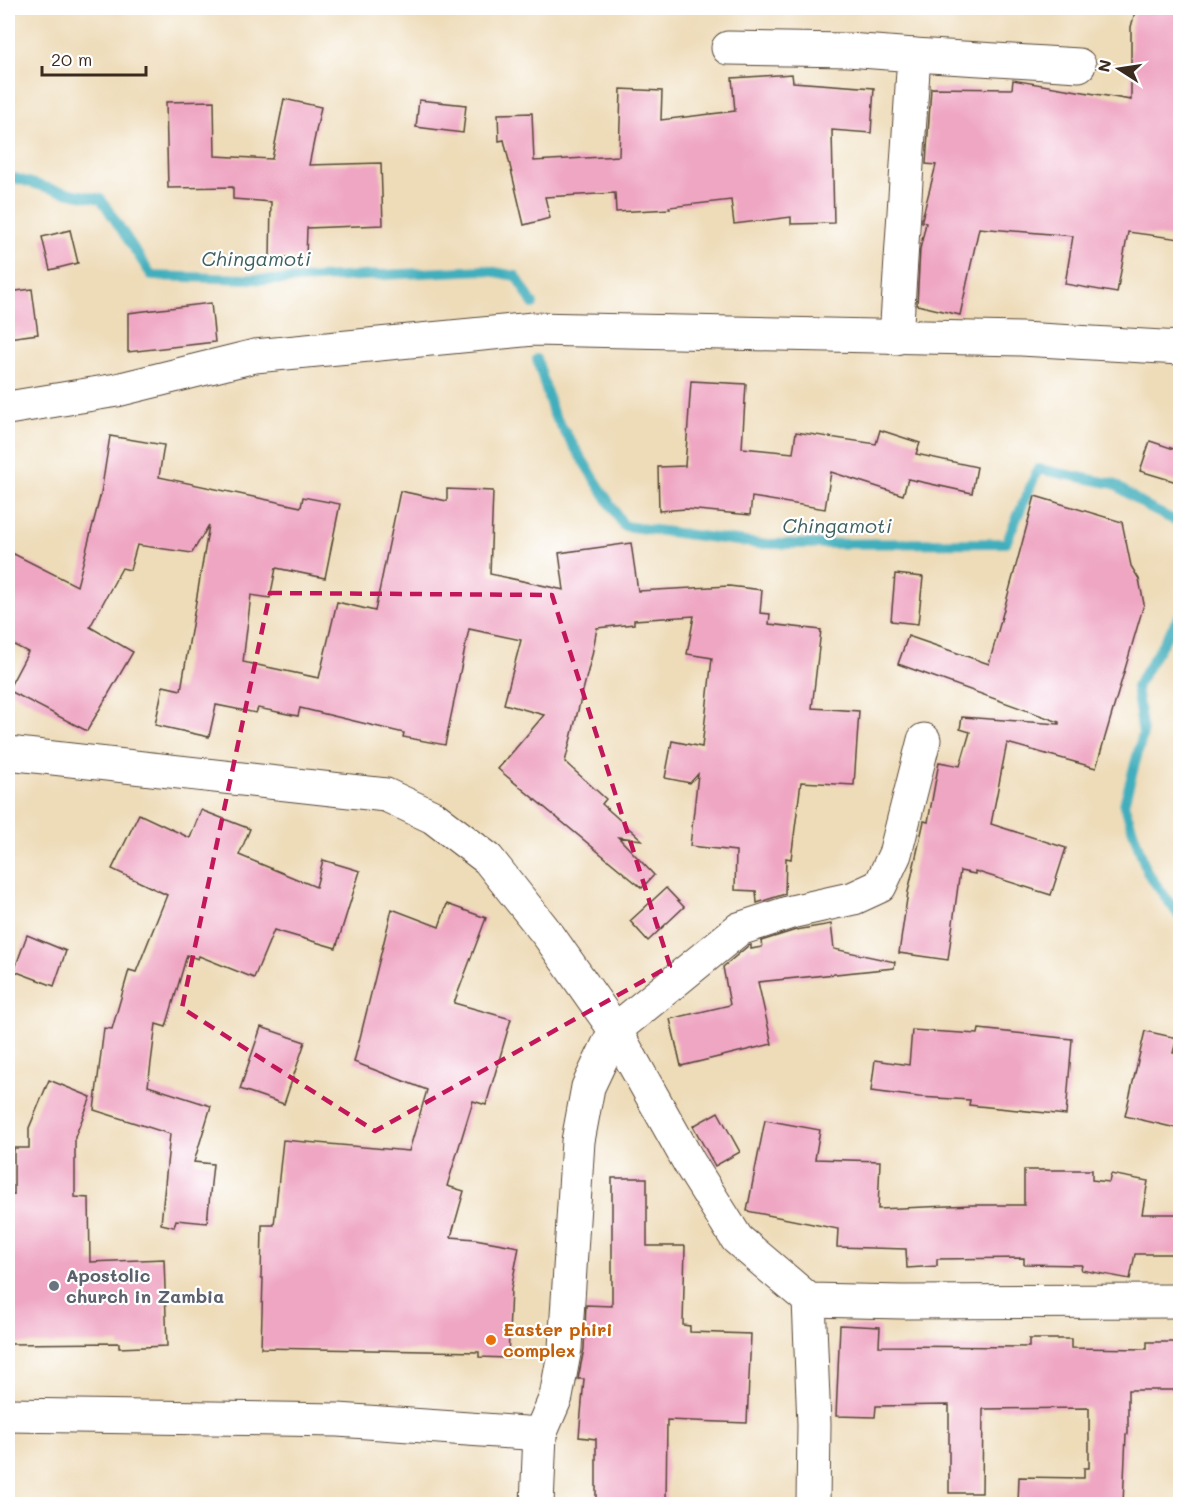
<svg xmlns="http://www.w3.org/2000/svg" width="1188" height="1512" font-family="Mali,sans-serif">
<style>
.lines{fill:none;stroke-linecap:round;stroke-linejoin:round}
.stream{stroke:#3faebc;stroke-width:10}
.building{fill:#efa6c3}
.minor-casing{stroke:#564535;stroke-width:35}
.minor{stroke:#fff;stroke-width:33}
.marked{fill:none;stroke:#c2185b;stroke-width:4.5;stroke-dasharray:12 8;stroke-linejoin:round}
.worship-dot{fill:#6b7280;stroke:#fff;stroke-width:2}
.food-dot{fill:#e8710a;stroke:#fff;stroke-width:2}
.labels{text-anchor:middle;stroke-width:4.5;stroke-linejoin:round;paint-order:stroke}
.worship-label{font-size:18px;font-weight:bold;fill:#5b616d;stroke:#fff;text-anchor:start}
.food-label{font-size:18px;font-weight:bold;fill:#c56008;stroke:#fff;text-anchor:start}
.water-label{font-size:20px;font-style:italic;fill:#3d5f5d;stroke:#fff}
</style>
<rect width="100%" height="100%" fill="#fff"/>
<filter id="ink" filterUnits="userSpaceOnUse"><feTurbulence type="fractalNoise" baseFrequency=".0167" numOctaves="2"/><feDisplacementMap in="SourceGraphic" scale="12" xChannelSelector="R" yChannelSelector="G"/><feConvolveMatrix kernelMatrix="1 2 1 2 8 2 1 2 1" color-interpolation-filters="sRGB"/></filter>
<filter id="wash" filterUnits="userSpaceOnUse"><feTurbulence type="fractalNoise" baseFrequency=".008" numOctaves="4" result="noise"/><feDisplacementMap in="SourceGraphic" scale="24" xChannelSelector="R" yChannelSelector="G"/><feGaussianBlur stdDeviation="1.35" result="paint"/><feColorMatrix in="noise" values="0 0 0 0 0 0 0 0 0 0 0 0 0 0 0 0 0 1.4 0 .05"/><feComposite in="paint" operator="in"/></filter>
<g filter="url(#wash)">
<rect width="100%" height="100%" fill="#eedcb9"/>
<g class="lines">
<g class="stream">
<polyline points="8,176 55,190 101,199 152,276 279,280 483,270 516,276 533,304"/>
<polyline points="537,359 553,413 624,526 760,544 1006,543 1038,469 1114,484 1149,508 1180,523"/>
<polyline points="1180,615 1136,687 1143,734 1124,804 1147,872 1180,917"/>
</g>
</g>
<g id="blocks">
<g class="building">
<polygon points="1136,8 1180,8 1180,239 1128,232 1117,293 1065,284 1073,236 979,228 960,315 917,305 920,249 926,223 922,222 922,219 936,165 926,164 931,88 1012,89 1013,80 1131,100 1131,27"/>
<polygon points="792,74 793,82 874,88 871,133 832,130 834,223 791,224 791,217 734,224 731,200 669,207 670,209 616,212 615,193 545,197 550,218 524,225 504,140 499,141 498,114 532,113 534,161 619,156 621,89 662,91 661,120 735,111 732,78"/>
<polygon points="284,99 321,107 309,165 381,163 383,225 307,228 306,258 270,257 271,202 233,199 233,187 168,188 166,102 214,101 215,156 272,159"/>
<polygon points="419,100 466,105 463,133 416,127"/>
<polygon points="70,230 78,263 50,270 42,237"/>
<polygon points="32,289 38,334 8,338 8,292"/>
<polygon points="211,303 215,342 128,352 128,313"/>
<polygon points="691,381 746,384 742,448 793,453 796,432 876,444 880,430 920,443 916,454 977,467 972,493 908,479 903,495 831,472 825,509 752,497 750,515 686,509 659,511 658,467 685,466"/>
<polygon points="110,436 164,445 159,477 301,507 303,497 340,504 325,578 276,568 270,598 251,595 243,662 319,678 337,602 375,611 400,491 447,501 447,489 493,491 490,574 564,590 559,553 631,543 638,591 729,586 762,590 760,613 770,614 769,624 821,630 812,708 859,711 854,785 801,782 791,859 786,858 785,894 757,903 756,891 735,890 736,851 690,846 698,774 690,783 665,778 672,741 702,747 712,658 687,654 694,616 634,620 634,624 597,628 592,655 565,762 606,799 602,804 642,840 618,837 654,875 642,888 498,769 544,715 504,704 521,640 469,629 445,745 403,737 404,733 300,708 298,716 258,708 256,713 216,705 209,737 155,725 163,686 181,690 209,525 192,553 137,545 130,570 122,568 90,627 133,652 87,731 8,690 28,652 8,642 8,551 77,586 101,493"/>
<polygon points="1150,441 1180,451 1180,483 1140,471"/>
<polygon points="1035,496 1122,522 1131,566 1139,579 1144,604 1096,768 1007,743 991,824 1066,848 1051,895 975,871 975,874 960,871 948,960 899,953 908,892 924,821 928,822 939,762 960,766 970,732 960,729 962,717 1059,724 1059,722 898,664 908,636 989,664"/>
<polygon points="895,574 923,577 918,624 891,621"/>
<polygon points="201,810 250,829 239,855 316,887 323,860 360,871 336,948 274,930 254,978 199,956 198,959 187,955 166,1027 156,1024 148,1086 211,1106 194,1162 213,1164 207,1223 176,1220 174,1227 161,1224 170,1134 94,1110 104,1028 112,1029 129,970 136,972 167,895 112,869 139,814 190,838"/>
<polygon points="666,888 684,907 648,941 630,921"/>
<polygon points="447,904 486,918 454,1003 511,1019 486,1105 473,1101 447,1186 464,1191 451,1237 475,1239 519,1247 511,1289 508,1358 479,1357 479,1352 261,1348 263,1278 261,1278 262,1225 274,1225 283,1140 409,1151 427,1090 354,1062 392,909 439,927"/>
<polygon points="831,924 834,949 895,962 894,968 758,982 772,1044 681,1066 670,1019 730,1005 723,967 748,946 751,945 751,949 762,947 761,941 796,930"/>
<polygon points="27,935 66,951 54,986 14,971"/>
<polygon points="261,1027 305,1042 284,1104 240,1089"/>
<polygon points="979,1029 1072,1039 1066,1115 969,1105 970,1100 919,1097 871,1091 875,1060 909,1065 912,1030 978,1034"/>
<polygon points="1145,1031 1177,1038 1173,1053 1180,1054 1180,1129 1125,1116"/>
<polygon points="49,1080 91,1097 75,1137 75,1197 89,1198 90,1262 164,1259 167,1346 119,1348 119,1343 8,1344 8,1194 14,1195 14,1148 29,1148 29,1128"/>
<polygon points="718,1112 740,1152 715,1166 693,1126"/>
<polygon points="765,1120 820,1130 815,1159 880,1161 878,1209 972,1205 1024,1205 1024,1170 1092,1170 1092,1180 1109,1182 1111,1174 1148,1181 1142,1214 1180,1214 1180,1254 1135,1254 1130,1279 1081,1270 1082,1265 1024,1264 1024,1258 937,1259 937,1266 907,1268 906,1249 837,1247 838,1229 747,1211"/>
<polygon points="612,1178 647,1178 647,1246 685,1246 683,1325 690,1326 690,1332 751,1334 747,1423 667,1420 666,1504 596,1504 596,1439 579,1437 584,1379 578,1379 584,1349 586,1305 612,1306"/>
<polygon points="840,1325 880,1327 879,1346 1029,1347 1029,1339 1071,1339 1071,1348 1147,1349 1147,1342 1180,1342 1180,1390 1128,1390 1128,1434 1126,1434 1123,1504 1018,1504 1019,1477 1084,1478 1084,1468 1089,1468 1089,1408 983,1409 982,1493 949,1493 949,1405 876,1406 875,1417 836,1416"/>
</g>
</g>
</g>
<g filter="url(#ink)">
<use href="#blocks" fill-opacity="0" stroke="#564535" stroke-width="1.5"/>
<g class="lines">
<defs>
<g id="minor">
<polyline points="728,48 848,50 914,55 896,338"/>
<polyline points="914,55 1079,65"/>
<polyline points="8,408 117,390 255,356 533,329 1021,339 1180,348"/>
<polyline points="8,753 386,795 433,817 488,859 549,936 615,1030 690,1164 737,1239 809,1300 902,1302 1180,1301"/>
<polyline points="809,1300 814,1424 813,1504"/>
<polyline points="8,1415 338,1420 540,1434"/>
<polyline points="537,1504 540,1434 556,1397 565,1348 578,1141 588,1087 615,1030 739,929 791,912 854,898 880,886 895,854 924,740"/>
</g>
</defs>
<use href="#minor" class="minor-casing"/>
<use href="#minor" class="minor"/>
</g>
</g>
<path class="marked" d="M 270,593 L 552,595 L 670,966 L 375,1131 L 182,1008 Z"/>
<circle class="worship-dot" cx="54" cy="1286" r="6"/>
<circle class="food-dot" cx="491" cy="1340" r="6"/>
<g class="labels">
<g class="worship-label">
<text x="66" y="1282">Apostolic<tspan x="66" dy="21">church in Zambia</tspan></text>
</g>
<g class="food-label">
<text x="503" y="1336">Easter phiri<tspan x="503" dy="21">complex</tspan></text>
</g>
<g class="water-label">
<text x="256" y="266">Chingamoti</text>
<text x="837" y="533">Chingamoti</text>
</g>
</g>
<rect width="1188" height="1512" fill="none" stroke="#fff" stroke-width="30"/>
<g transform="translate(1119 69) rotate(282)" stroke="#ffffff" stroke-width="4.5" paint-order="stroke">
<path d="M0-4.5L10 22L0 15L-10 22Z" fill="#3b2a1e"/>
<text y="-9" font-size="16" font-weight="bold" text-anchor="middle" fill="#3b2a1e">N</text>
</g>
<path d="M42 66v9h104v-9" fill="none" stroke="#3b2a1e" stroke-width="3"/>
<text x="51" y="66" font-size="18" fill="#3b2a1e" stroke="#ffffff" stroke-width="4.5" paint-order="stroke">20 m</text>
</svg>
